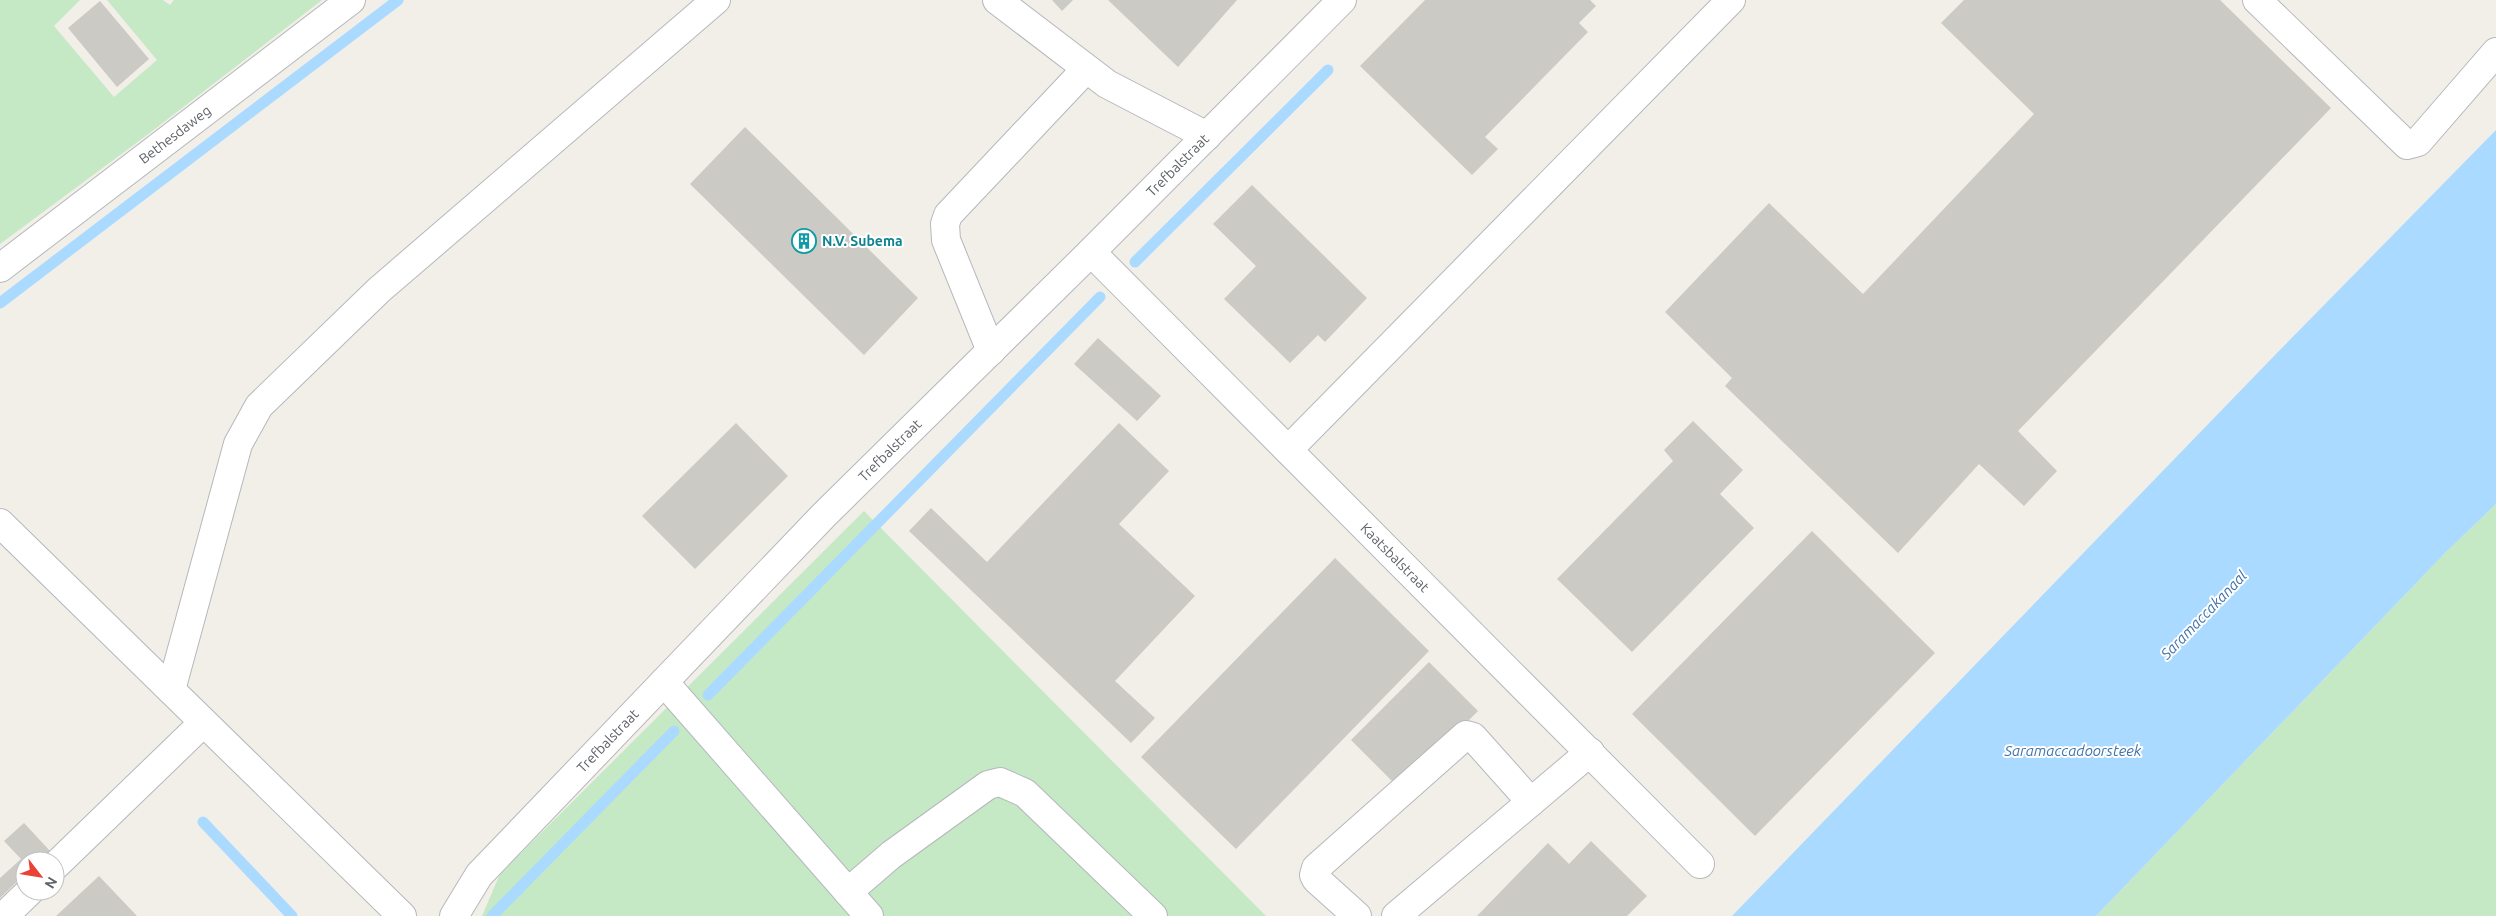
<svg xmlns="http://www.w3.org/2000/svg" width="2496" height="916" font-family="Ubuntu,sans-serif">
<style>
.green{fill:#c5e8c5}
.water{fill:#aadaff}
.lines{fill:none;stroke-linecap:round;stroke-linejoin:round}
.stream{stroke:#aadaff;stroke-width:11}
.building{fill:#cccac5}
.minor-casing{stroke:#b5b8bc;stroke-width:30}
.minor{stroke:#fff;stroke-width:28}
.labels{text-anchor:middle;stroke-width:4;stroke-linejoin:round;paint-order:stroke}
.street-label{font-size:14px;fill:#5f6368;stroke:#fff}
.culture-label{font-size:14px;font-weight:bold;fill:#0d838f;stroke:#fff;text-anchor:start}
.water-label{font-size:15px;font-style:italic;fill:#4174aa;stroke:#fff}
</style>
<rect width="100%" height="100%" fill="#f1efe8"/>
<g class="green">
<polygon points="0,0 80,0 54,26 114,97 157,60 107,0 163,0 170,5 174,0 322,0 147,135 0,244"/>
<polygon points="2496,504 2496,916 2096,916 2446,552"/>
<polygon points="864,511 1266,916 482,916 500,874"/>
</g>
<polygon class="water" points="2496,130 2496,504 2446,552 2096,916 1732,916 2276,354"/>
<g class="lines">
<g class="stream">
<polyline points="1135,262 1328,70"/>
<polyline points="0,303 398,0"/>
<polyline points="708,695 1100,297"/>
<polyline points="203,822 292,916"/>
<polyline points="492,916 674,731"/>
</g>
</g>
<g class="building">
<polygon points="1052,0 1073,0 1062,11"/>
<polygon points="1108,0 1237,0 1178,67"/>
<polygon points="1425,0 1590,0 1596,6 1579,23 1588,32 1485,137 1498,149 1472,175 1360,66"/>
<polygon points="1964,0 2220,0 2331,108 2018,431 2057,471 2024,506 1979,464 1898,553 1725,386 1732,378 1665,312 1769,203 1863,294 2034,114 1941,23"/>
<polygon points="100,1 149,59 117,87 68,28"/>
<polygon points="745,127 918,298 864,355 690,184"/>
<polygon points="1252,185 1367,298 1325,342 1318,335 1290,363 1224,299 1256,266 1213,224"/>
<polygon points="1098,338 1161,396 1137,421 1074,364"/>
<polygon points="1693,421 1743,470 1720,494 1754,528 1632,652 1557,579 1673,461 1664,450"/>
<polygon points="736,423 788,476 695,569 642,516"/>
<polygon points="1119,423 1169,471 1119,524 1195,596 1115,681 1155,718 1131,743 909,531 931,508 987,562"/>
<polygon points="1812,531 1935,653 1755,836 1632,714"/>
<polygon points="1335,558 1429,651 1236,849 1141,757"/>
<polygon points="1429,662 1478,711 1400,789 1351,740"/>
<polygon points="24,823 50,851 39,861 25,861 25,874 0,898 0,878 21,859 4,841"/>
<polygon points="1591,841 1647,896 1627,916 1477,916 1548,843 1569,864"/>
<polygon points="99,876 137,916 56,916"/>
</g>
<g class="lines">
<defs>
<g id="minor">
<polyline points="997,0 1107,84 1207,136"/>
<polyline points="2257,0 2407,145 2418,142 2496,52"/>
<path id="s1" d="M 1091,252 L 1700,864"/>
<path id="s2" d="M 0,268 L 351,0"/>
<polyline points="991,351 946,240 945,224 948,215 1086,69"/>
<polyline points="1288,450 1731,0"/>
<polyline points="0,523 402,916"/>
<polyline points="664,682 869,916"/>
<polyline points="171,690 238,444 259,406 379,290 716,0"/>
<polyline points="55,866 203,723"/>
<polyline points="848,892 891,855 988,785 1000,782 1025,793 1153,916"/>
<polyline points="4,916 30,891"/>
<path id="s3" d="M 454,916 L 479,875 L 823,516 L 1091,252 L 1342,0"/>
<polyline points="1357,916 1316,879 1314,875 1316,868 1466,735 1473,737 1531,802"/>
<polyline points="1396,916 1590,752"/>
</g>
</defs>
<use href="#minor" class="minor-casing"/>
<use href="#minor" class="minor"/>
</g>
<defs>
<symbol id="building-ring" viewBox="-11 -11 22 22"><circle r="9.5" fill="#fff" stroke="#0f9aa8" stroke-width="1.5"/><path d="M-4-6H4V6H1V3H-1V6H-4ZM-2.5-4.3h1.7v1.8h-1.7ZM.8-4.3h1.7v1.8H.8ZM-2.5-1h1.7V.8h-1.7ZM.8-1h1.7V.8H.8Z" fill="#0f9aa8"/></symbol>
</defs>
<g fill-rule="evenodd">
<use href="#building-ring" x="790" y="227" width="28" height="28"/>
</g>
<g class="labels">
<g class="street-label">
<text dy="5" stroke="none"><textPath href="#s2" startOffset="220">Bethesdaweg</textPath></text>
<text dy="5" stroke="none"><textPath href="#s3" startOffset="1044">Trefbalstraat</textPath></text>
<text dy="5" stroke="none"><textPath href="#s3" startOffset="639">Trefbalstraat</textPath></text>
<text dy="5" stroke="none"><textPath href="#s1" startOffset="431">Kaatsbalstraat</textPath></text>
<text dy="5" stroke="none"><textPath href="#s3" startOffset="234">Trefbalstraat</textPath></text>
</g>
<g class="culture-label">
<text x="822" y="246">N.V. Subema</text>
</g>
<g class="water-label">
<text transform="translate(2204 615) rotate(-46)" y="5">Saramaccakanaal</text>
<text x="2073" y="756">Saramaccadoorsteek</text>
</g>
</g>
<g transform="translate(40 876) rotate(121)"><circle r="24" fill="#ffffff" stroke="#bfc1c3"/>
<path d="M0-4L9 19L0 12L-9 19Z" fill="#ea4335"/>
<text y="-8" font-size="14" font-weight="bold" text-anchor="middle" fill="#5f6368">N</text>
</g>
</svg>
